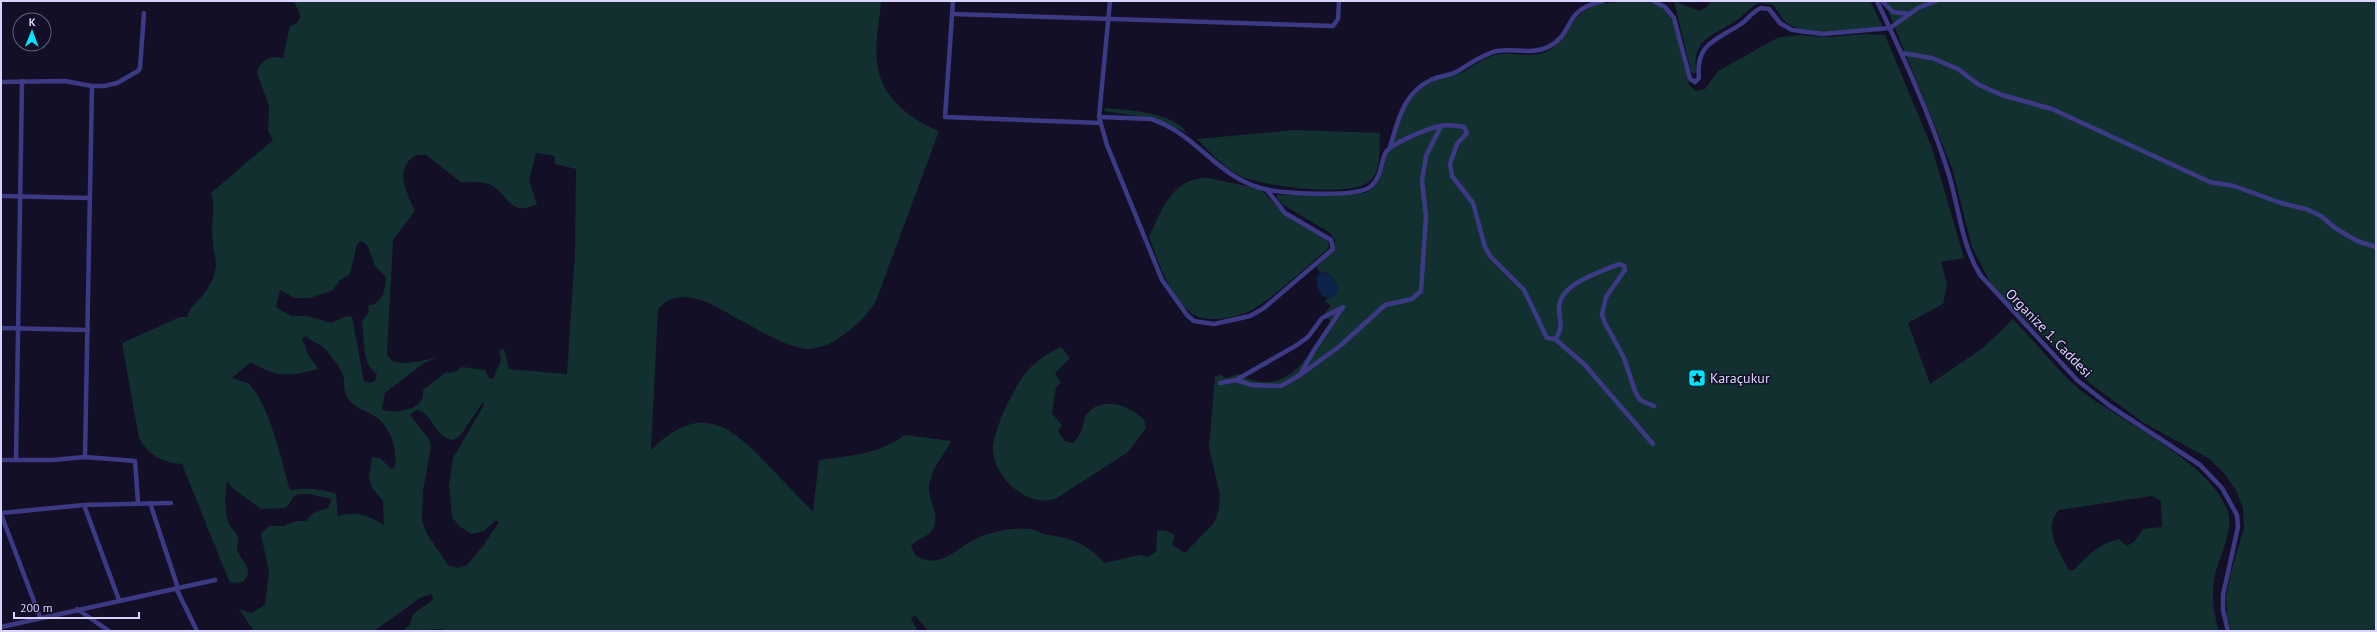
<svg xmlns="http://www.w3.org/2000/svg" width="2377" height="632" font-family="'PT Sans',sans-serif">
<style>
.green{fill:#12302f;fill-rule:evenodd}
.water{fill:#0c2248}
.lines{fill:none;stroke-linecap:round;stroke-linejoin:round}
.minor{stroke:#3d3a85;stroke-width:4.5}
.labels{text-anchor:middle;stroke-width:3;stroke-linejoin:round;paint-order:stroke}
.street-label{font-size:14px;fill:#d9d4ff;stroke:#130f26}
.poi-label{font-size:14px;fill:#d9d4ff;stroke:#130f26;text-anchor:start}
</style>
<rect width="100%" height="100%" fill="#130f26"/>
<g class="green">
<path d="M 293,1 L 881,1 C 880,21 874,44 877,63 C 881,97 909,119 939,131 L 876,301 C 864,322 827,355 800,348 C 780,343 760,331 742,321 C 717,308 682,281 658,309 L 651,450 C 699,403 728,423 768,465 C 783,481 798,496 813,512 L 819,460 C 850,456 879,454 905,435 L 951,441 C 944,456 928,472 929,491 C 930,503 939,514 934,527 C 928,539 917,538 911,546 L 916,556 C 943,572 960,542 985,535 C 999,531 1015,527 1031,529 C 1037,530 1042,534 1048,535 C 1072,538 1088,544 1104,563 L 1139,555 L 1148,557 L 1156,552 L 1157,530 L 1167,531 L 1175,535 L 1172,545 L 1185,553 L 1214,523 L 1219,509 L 1220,495 L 1209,448 L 1215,376 L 1221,375 L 1226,378 L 1239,374 C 1246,379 1254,381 1263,382 C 1298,384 1313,346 1331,321 L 1323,315 L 1331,306 L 1325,301 L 1338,287 L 1333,278 L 1326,272 L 1321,273 L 1315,266 L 1335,248 L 1335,240 L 1330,233 L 1282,204 L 1277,198 L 1277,195 L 1351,195 C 1363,194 1373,192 1379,181 C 1390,151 1395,106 1424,87 C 1435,79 1448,78 1460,73 C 1472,68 1482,58 1495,55 C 1511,51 1531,59 1546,52 C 1562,44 1569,23 1583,12 C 1594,3 1608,3 1623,2 C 1636,1 1653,0 1664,9 C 1679,21 1685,66 1689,85 L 1696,91 L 1705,89 L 1718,71 L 1777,38 L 1799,35 L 1827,37 L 1864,34 L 1885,35 L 1932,148 L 1964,258 L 1941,262 L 1947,284 L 1943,304 L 1908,323 L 1930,384 L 1983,348 L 2013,319 L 2065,376 L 2080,390 C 2118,420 2236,474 2229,527 C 2227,540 2223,550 2219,562 C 2210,584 2212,609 2219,631 L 928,631 L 915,615 L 911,619 L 918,631 L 446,631 L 442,629 L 403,631 L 410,624 L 413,614 L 434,599 L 431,594 L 420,598 L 374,631 L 254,631 L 239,609 L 251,613 L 265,605 L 269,572 L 261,534 L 269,526 L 284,526 L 295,521 L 306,521 L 313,513 L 328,508 L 332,499 L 309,494 L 299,494 L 293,497 L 289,504 L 285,508 L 261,509 L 231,487 L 227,481 C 225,493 224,513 229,524 C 232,530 238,533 238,540 C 238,543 237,547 237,549 C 240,562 257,569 242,582 L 230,583 L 182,464 C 163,463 148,455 139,438 L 122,343 L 180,317 L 187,317 C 191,304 202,299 208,288 C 223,262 212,256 212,232 C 212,213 216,212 211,193 L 273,140 L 268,131 L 269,106 L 257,73 C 259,60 271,55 283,58 L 290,26 L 296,24 L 300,18 L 299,11 ZM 536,153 L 555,156 L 555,164 L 576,169 L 575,252 L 567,374 L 509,369 L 504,349 L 499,350 L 501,360 L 493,379 L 489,378 L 485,370 L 462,367 L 455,372 L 445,373 L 423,390 C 427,410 395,414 382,410 L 385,393 L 424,363 L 436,358 C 422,360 393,370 387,354 L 393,240 L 415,211 C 407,193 393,169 416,155 L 426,155 L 462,183 C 474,181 492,181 500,192 C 511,205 518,214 537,204 L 529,181 ZM 361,241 L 367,245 L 375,266 L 386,277 C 384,292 384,302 368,306 L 369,312 L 362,321 L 365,355 L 369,366 L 377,375 L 375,381 L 370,383 L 364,381 L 352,317 L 347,316 L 331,323 L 308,316 L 291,316 L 276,307 L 280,290 L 295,298 L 310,298 L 333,290 L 339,281 L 350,274 L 357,244 ZM 306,336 C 311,341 318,343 323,347 C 329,353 338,365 342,372 C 346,381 342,390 348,399 C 356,409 366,410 376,417 C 390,426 398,451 395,467 L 391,469 L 380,458 L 372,457 L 369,478 L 372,488 L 383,501 L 384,525 C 368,515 356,511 338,516 L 336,494 C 320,488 306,488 290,490 C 282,463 269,402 248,383 L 232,378 L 251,362 C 278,379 289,376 318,369 L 308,354 L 302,338 ZM 483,402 L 484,405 L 453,458 L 449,486 L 452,517 L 460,527 L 472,534 L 484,531 L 496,520 L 499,522 L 483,546 L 467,565 L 457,568 L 448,565 L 427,534 L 422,520 L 423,491 L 431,446 L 429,439 L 410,415 L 416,410 C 433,412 434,438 453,440 L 460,436 ZM 2152,496 L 2161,501 L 2162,527 L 2143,529 L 2135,541 L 2127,546 L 2119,539 C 2099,544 2087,555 2074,570 L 2069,570 C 2059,552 2042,527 2059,510 Z"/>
<path d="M 1674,1 L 1699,11 L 1706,8 L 1711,1 L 1870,1 L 1883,27 C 1854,29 1813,40 1787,23 C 1780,18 1778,8 1771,4 L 1759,3 C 1751,6 1744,15 1737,20 C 1714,36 1692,37 1696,72 L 1694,74 L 1691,72 Z"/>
<polygon points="1884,1 2376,1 2376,631 2231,631 2227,616 2226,597 2231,572 2244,528 2243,508 2236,490 2224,473 2208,458 2144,423 2092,385 1993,288 1972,247 1952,168"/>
<path d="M 1105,108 C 1128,110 1173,112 1187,133 L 1156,119 L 1104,111 Z"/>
<path d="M 1294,130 L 1380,133 C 1379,147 1382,168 1371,180 C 1355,199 1260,186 1238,175 C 1222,166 1209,151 1197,139 Z"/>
<path d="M 1208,178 L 1261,189 L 1280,210 L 1328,240 L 1329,248 C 1306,267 1275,297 1250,311 C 1235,318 1205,324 1191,313 C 1168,295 1159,263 1149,237 C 1162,209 1173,177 1208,178 Z"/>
<path d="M 1061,347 L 1070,358 L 1055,373 L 1061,383 L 1056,387 L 1052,413 L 1062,426 L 1058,431 L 1065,441 L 1072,443 C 1079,440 1085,423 1085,416 C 1100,395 1127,404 1144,419 L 1146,428 L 1128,452 L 1057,498 C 1030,509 995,480 993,451 C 992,431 1015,385 1028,370 C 1038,360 1048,353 1061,347 Z"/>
</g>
<polygon class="water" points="1322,272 1331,275 1338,287 1337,293 1330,299 1322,296 1318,289 1316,277"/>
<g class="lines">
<g class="minor">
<polyline points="953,1 945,117 1101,123"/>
<polyline points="1110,1 1099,117 1107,145 1162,280 1187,315 1194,321 1214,324 1250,316 1264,308 1333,249 1331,240 1285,213 1267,190"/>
<path d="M 1653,1 L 1665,7 L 1674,18 L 1690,79 L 1695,82 L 1699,78 C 1695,43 1717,40 1741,24 C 1748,19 1753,11 1761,8 L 1769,9 L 1780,23 L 1792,30 L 1823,34 L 1890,28 L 1918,8 L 1936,1"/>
<path d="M 1877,1 C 1903,56 1931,117 1949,175 C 1959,209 1962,247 1981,276 L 2077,380 L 2110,406 L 2200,465 L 2222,488 L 2237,515 L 2238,527 L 2223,595 L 2223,610 L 2228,631"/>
<polyline points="1882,1 1893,12 1910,14"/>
<polyline points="952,14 1333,26 1338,19 1339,1"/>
<polyline points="1902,53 1932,58 1958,69 1979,85 2002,95 2052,109 2210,182 2234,186 2281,203 2306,209 2321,216 2335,228 2357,241 2376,247"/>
<polyline points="1,82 65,81 92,86 104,86 117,83 138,71 140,68 144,13"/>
<path d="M 1099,117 L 1151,119 C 1200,135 1217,180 1269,190 C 1288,193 1355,198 1370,187 C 1382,178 1380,163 1386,152 C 1392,143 1429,128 1440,126 C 1447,124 1457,126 1464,127 L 1467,133 L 1457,144 L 1450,164 L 1452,176 L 1473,203 L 1485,247 L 1490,256 L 1524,290 L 1547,338 L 1555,339 C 1563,330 1560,320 1559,309 C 1558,284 1601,272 1619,264 L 1624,266 L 1625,270 L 1606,297 L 1602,315 L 1605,323 L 1624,358 L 1635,391 L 1640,400 L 1654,406"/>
<path d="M 1390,147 C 1398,121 1403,93 1431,80 C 1439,76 1448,76 1456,72 C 1469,65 1482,54 1497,51 C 1513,48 1532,55 1548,47 C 1576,33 1561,10 1603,1"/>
<polyline points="1,196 89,198"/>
<polyline points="1,328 88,330"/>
<polyline points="1555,339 1584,364 1653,444"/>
<polyline points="1300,375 1340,346 1385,305 1412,299 1421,291 1426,216 1422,181 1426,156 1441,126"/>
<polyline points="1236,380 1252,385 1281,386 1300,375 1314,350 1343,307"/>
<polyline points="1220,383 1236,380 1297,345 1308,337 1322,318 1342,308"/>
<polyline points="85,457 92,86"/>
<polyline points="1,460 53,460 85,457 135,461 138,503"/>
<polyline points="16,460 22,81"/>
<polyline points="150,503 178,588"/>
<polyline points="84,505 119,600"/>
<polyline points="1,513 84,505 171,503"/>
<polyline points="1,514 40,617"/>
<polyline points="176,588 197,631"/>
<polyline points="77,609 109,631"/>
<polyline points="1,627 215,580"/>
</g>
</g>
<defs>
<symbol id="sight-square" viewBox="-11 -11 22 22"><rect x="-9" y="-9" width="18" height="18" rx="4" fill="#00e5ff" stroke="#130f26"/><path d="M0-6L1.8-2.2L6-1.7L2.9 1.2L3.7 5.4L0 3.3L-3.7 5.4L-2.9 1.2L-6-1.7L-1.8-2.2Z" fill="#111"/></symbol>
</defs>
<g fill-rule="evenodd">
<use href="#sight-square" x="1687" y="368" width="20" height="20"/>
</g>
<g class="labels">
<g class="street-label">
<text transform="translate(2049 333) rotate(46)" y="5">Organize 1. Caddesi</text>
</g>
<g class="poi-label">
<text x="1710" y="383">Karaçukur</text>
</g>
</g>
<rect width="2377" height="632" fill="none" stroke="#d9d4ff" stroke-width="4"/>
<g transform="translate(32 32) rotate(1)"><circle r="19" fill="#130f26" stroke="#625e7d"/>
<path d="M0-3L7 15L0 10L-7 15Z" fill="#00e5ff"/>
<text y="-6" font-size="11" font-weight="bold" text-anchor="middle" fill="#d9d4ff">K</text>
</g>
<path d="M14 612v6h125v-6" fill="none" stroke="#d9d4ff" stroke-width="2"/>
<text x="20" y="612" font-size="12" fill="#d9d4ff" stroke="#130f26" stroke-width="3" paint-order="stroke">200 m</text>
</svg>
